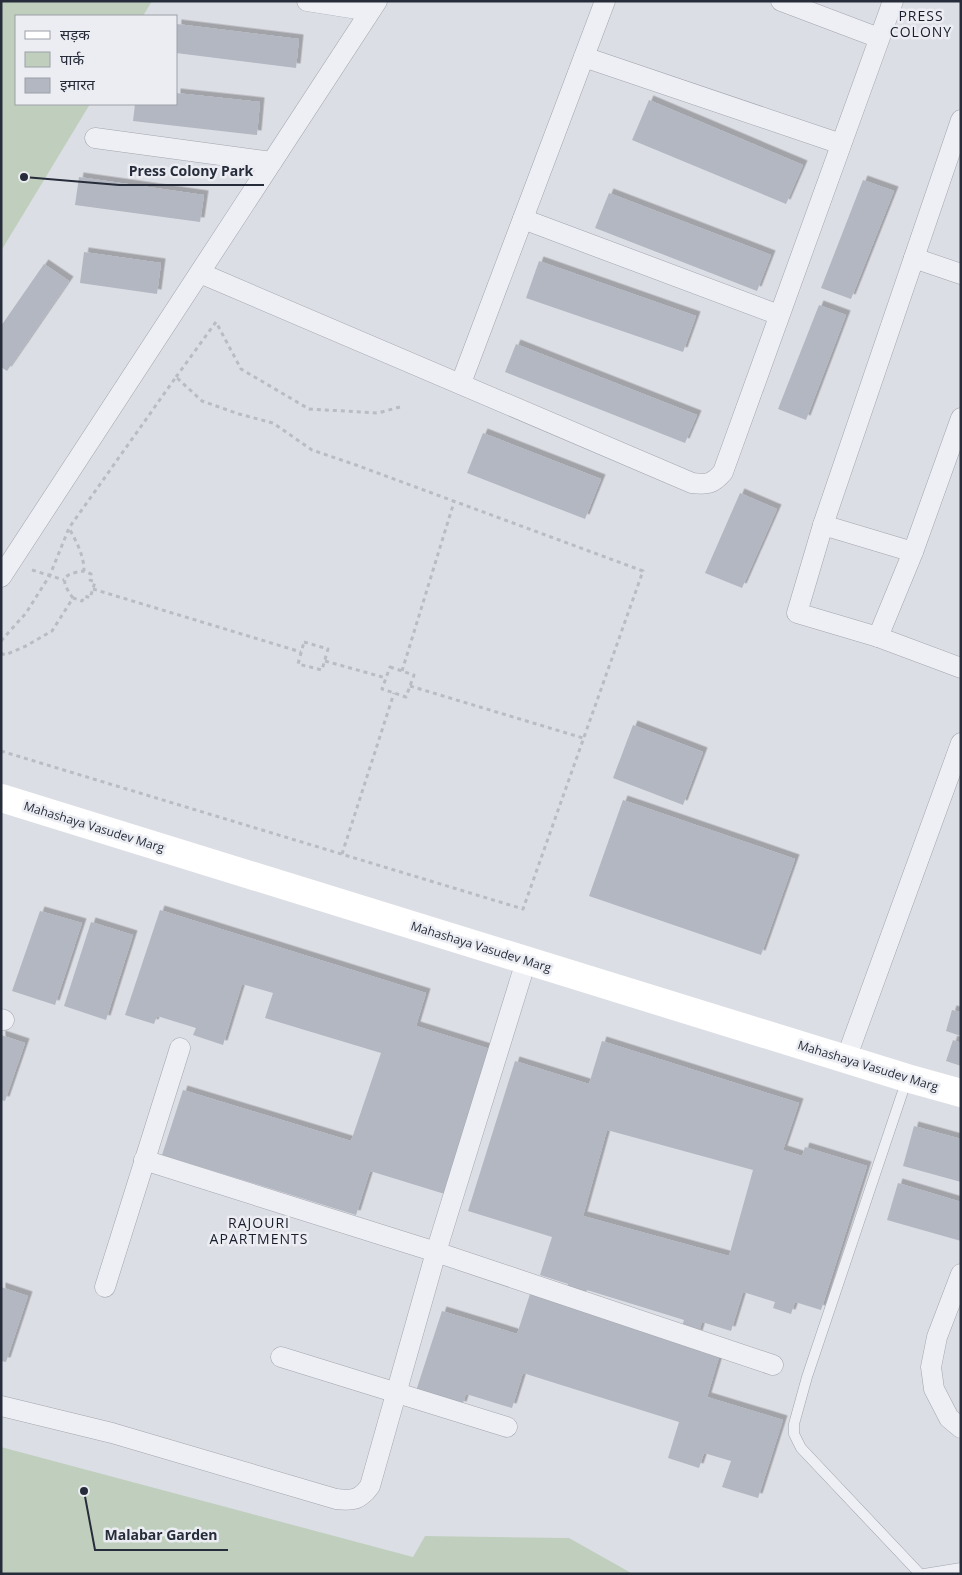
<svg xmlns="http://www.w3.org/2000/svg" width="962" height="1575" font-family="'Open Sans','Noto Sans Devanagari',sans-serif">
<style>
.green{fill:#c0cfbd}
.building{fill:#b3b7c1;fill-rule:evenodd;filter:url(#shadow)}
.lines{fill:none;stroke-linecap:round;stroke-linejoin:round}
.lane-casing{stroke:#a2a5ae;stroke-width:11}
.street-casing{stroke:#a2a5ae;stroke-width:21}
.path{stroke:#babcc4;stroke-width:3;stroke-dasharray:4 4;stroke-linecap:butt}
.lane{stroke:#eeeff4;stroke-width:10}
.street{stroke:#eeeff4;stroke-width:20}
.secondary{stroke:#fff;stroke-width:28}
.labels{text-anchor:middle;stroke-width:5;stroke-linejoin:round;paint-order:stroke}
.street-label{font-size:12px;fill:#272c3a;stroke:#ebedf3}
.neighbourhood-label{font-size:14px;letter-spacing:1px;fill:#191d2b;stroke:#ebedf3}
.leader{fill:none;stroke:#272c3a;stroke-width:2}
.callout-dot{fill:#272c3a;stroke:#ebedf3;stroke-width:2}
.callout-label{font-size:14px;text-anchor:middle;font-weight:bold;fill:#272c3a;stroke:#ebedf3;stroke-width:5;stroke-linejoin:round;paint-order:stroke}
</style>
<defs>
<filter id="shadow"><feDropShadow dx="4.5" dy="-4.5" stdDeviation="0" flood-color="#0004"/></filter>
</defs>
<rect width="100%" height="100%" fill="#dcdee5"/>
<g class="green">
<polygon points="1,1 152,1 143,16 16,16 16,104 90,104 1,251"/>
<polygon points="1,1447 413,1557 425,1536 569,1538 633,1574 1,1574"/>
</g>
<g class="building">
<polygon points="177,24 299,39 296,68 176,53"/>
<polygon points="176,93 260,102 257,135 133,121 135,104 176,104"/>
<polygon points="649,100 803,165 786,204 632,140"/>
<polygon points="79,177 204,195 200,222 75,205"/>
<polygon points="863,180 894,191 851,299 821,288"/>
<polygon points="609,193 771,255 757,291 595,228"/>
<polygon points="84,252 161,263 157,294 80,283"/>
<polygon points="539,261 696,316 683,352 526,298"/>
<polygon points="44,264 69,281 7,371 1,367 1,326"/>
<polygon points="819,305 846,315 806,420 778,409"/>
<polygon points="516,344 697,415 685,443 505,372"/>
<polygon points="483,433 601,479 585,519 467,473"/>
<polygon points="740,493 777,509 742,588 705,573"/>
<polygon points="633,725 703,752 683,805 613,778"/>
<polygon points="623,800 795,859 761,955 589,896"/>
<polygon points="160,910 426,993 416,1026 490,1049 448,1195 370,1171 356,1215 162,1155 183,1090 351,1141 381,1053 265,1018 273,993 242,984 223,1045 193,1035 196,1028 157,1016 154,1024 125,1015"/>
<polygon points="40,911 82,923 55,1005 12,991"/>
<polygon points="91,922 133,935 106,1020 64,1006"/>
<polygon points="952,1010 961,1012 961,1036 946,1031"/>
<polygon points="1,1035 25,1043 5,1101 1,1100"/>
<polygon points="953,1040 961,1043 961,1066 946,1061"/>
<path d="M 602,1041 L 799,1103 L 783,1150 L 802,1156 L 805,1147 L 867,1166 L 821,1310 L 795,1302 L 791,1314 L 773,1308 L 775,1302 L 743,1292 L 731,1331 L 702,1322 L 698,1335 L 681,1329 L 684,1320 L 587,1290 L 583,1295 L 567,1290 L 568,1284 L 540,1275 L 552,1237 L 468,1211 L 515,1061 L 589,1084 ZM 607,1130 L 753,1170 L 729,1256 L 583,1216 Z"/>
<polygon points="914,1126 961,1139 961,1182 903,1166"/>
<polygon points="898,1183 961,1202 961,1241 887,1220"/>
<polygon points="1,1287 28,1296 6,1362 1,1361"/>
<polygon points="530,1294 720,1354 707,1397 783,1420 758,1498 722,1487 731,1461 704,1453 699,1468 668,1458 679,1422 523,1373 512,1408 466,1394 462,1406 416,1391 442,1311 517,1334"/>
</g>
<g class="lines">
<defs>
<g id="lane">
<polyline points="907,1079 807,1377 794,1424 794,1434 801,1448 920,1574"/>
<polyline points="924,1574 961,1568"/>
</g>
<g id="street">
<polyline points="307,1 370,11"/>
<polyline points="781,1 879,38"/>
<polyline points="584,57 841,144"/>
<polyline points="961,120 823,525 797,613 878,637 961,668"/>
<polyline points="95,138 272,162"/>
<polyline points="523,219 779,315"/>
<polyline points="914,258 961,274"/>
<path d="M 200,273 L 692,483 C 707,485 713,484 723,472 L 893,1"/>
<polyline points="461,383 605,1"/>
<polyline points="823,525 913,552"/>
<polyline points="1,577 377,1"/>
<polyline points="878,637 913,552 961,418"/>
<polyline points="1,1019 4,1020"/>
<polyline points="846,1059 961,743"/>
<polyline points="144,1160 436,1252 773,1365"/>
<polyline points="961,1274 937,1337 931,1367 934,1389 949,1418 961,1428"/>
<polyline points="105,1287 180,1048"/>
<polyline points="281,1357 507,1427"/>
<path d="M 1,1406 L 112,1433 L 336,1499 C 353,1501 360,1500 370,1486 L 436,1252 L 526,961"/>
</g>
</defs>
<use href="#lane" class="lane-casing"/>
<use href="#street" class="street-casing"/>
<g class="path">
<polyline points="176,377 216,322 241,369 309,409 378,413 400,407"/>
<polyline points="32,570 64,580"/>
<polyline points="93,589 301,652"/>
<path d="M 73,598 C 60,580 61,574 84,571"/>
<path d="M 1,641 L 26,613 L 50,575 L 69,528 C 76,541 84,555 84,571 L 91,574 L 90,580 L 95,582 L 90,598 L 85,596 L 82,601 L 73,598 L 52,631 L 26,646 L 5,655 L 1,653"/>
<polygon points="304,642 328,649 322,670 298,664"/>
<polyline points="325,661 386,678"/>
<polygon points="390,667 414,675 406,697 382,689"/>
<polyline points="402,671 454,502"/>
<polyline points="410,686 583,738"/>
<polyline points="1,751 523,909 643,571 356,465 312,450 273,423 239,414 202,401 176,377 69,528"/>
<polyline points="342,854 394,693"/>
</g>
<use href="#lane" class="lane"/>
<use href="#street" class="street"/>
<polyline class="secondary" points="1,798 907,1078 961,1093"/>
</g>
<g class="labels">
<g class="street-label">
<text transform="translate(94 827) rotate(17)" y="4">Mahashaya Vasudev Marg</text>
<text transform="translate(481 947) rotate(17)" y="4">Mahashaya Vasudev Marg</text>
<text transform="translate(868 1066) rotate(17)" y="4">Mahashaya Vasudev Marg</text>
</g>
<g class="neighbourhood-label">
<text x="921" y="21">PRESS<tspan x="921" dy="16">COLONY</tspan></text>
<text x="259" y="1228">RAJOURI<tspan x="259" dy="16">APARTMENTS</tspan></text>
</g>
</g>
<path class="leader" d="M24 177L119 185H264M84 1491L95 1550H228"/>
<g class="callout-dot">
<circle cx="24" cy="177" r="5"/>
<circle cx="84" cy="1491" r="5"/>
</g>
<g class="callout-label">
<text x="191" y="176">Press Colony Park</text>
<text x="161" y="1540">Malabar Garden</text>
</g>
<rect width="962" height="1575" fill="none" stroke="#272c3a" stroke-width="5"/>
<rect x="15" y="15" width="162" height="90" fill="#ebedf3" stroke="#9da0a9"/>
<rect x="25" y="31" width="25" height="8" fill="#ffffff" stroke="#9da0a9"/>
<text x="60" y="40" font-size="15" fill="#272c3a">सड़क</text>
<rect x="25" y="52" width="25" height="15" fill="#c0cfbd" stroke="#9da0a9"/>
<text x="60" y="65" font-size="15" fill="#272c3a">पार्क</text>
<rect x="25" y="78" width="25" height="15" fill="#b3b7c1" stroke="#9da0a9"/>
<text x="60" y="90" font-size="15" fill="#272c3a">इमारत</text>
</svg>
